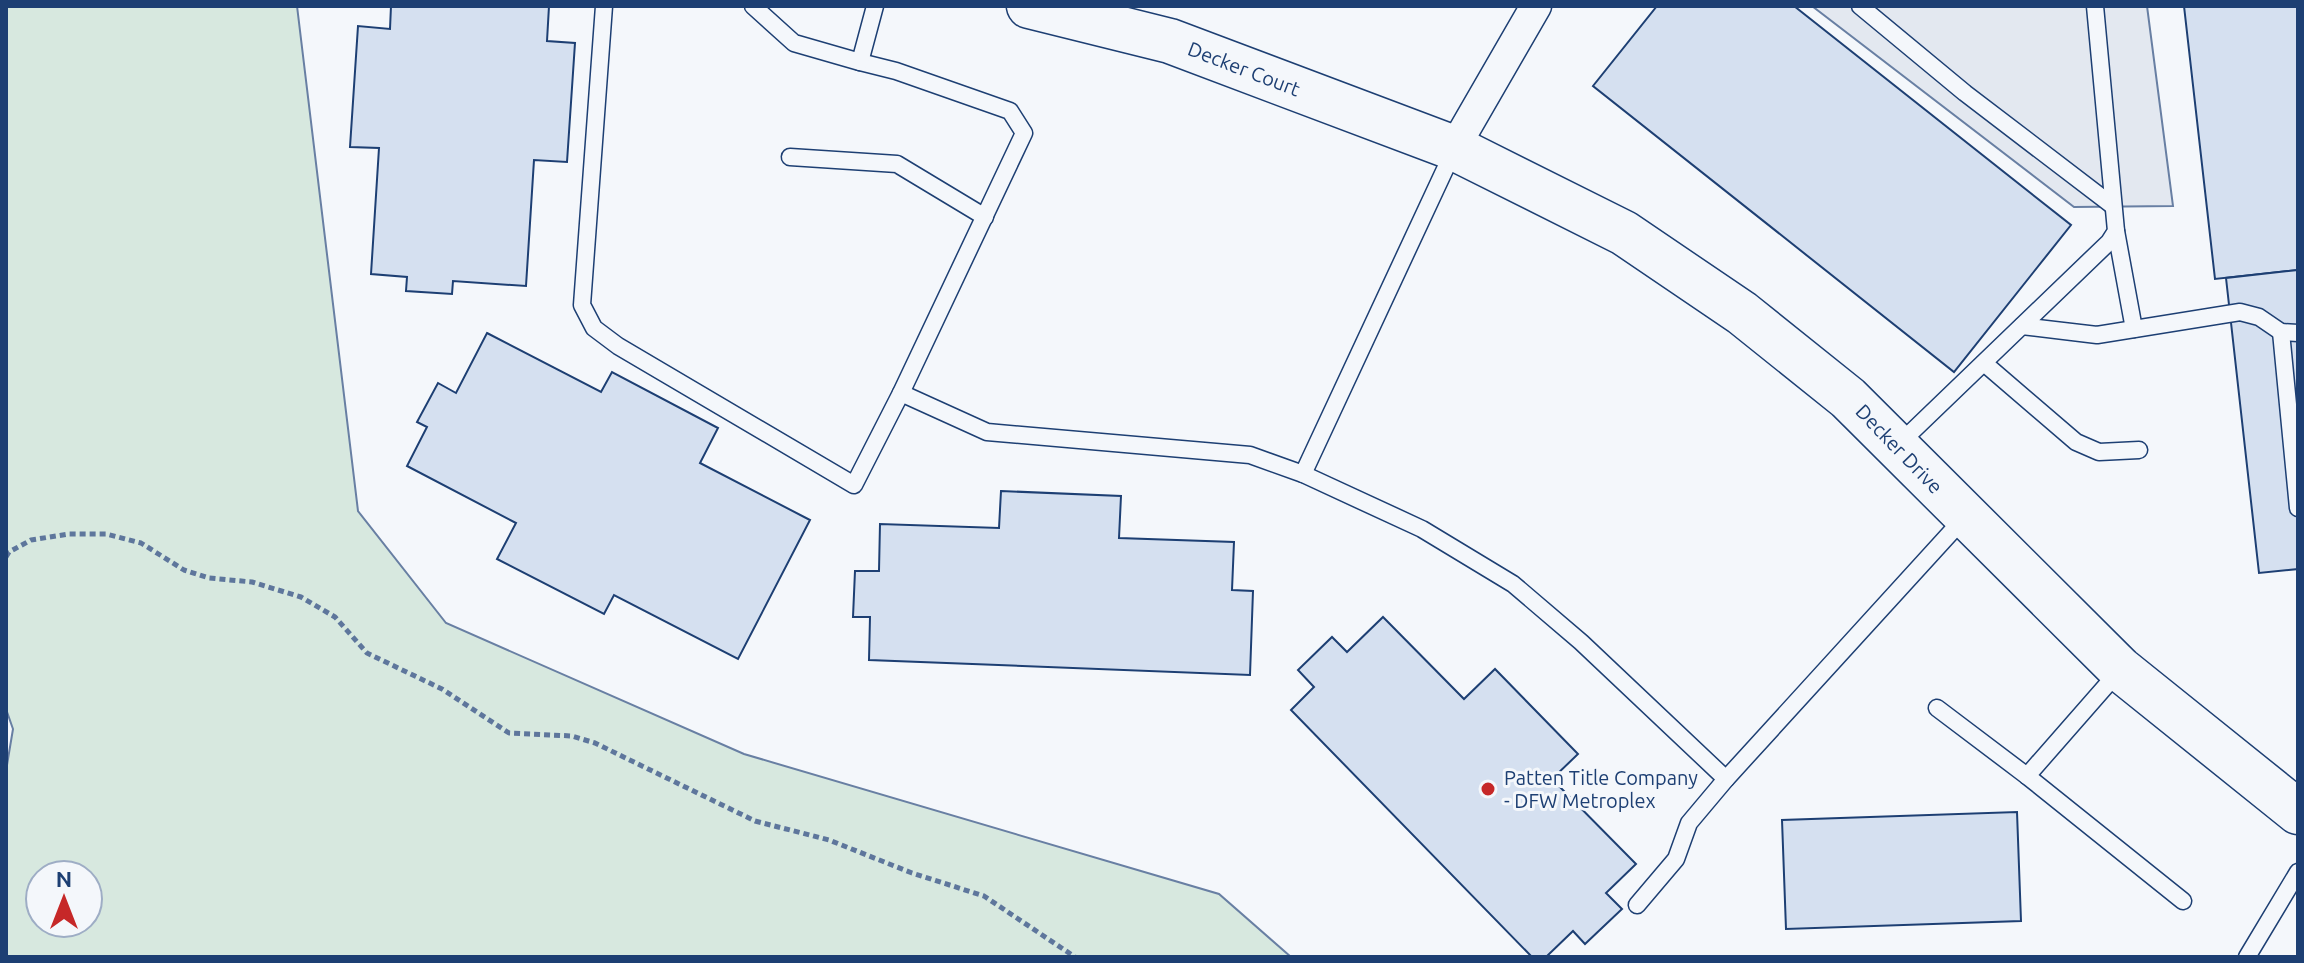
<svg xmlns="http://www.w3.org/2000/svg" width="2304" height="963" font-family="Ubuntu,sans-serif">
<style>
.green{fill:#d7e8df;stroke:#687fa3;stroke-width:2;fill-rule:evenodd}
.parking{fill:#e3e8f0;stroke:#687fa3;stroke-width:2}
.building{fill:#d5e0f0;stroke:#1d3f73;stroke-width:2}
.lines{fill:none;stroke-linecap:round;stroke-linejoin:round}
.lane-casing{stroke:#1d3f73;stroke-width:19}
.street-casing{stroke:#1d3f73;stroke-width:33}
.secondary-casing{stroke:#1d3f73;stroke-width:47}
.path{stroke:#5e769c;stroke-width:5;stroke-dasharray:6 4;stroke-linecap:butt}
.lane{stroke:#f4f7fb;stroke-width:16}
.street{stroke:#f4f7fb;stroke-width:30}
.secondary{stroke:#f4f7fb;stroke-width:44}
.poi-dot{fill:#c62828;stroke:#f4f7fb;stroke-width:3}
.labels{text-anchor:middle;stroke-width:6;stroke-linejoin:round;paint-order:stroke}
.street-label{font-size:20px;fill:#1d3f73;stroke:#f4f7fb}
.poi-label{font-size:20px;fill:#1d3f73;stroke:#f4f7fb;text-anchor:start}
</style>
<rect width="100%" height="100%" fill="#f4f7fb"/>
<path class="green" d="M 6,6 L 297,6 L 358,511 L 446,623 L 744,754 L 1219,894 L 1291,957 L 6,957 L 6,771 L 13,729 L 6,709 ZM 40,875 L 88,875 L 88,923 L 40,923 Z"/>
<polygon class="parking" points="1812,6 2147,6 2173,206 2074,207"/>
<g class="building">
<polygon points="391,6 549,6 547,41 575,43 567,162 534,160 526,286 453,281 452,294 406,291 407,277 371,274 379,148 350,147 358,26 390,29"/>
<polygon points="1657,6 1794,6 2071,225 1954,372 1593,86"/>
<polygon points="2184,6 2298,6 2298,270 2215,279"/>
<polygon points="2298,270 2298,569 2259,573 2226,278"/>
<polygon points="487,333 601,392 612,372 718,428 700,463 810,520 738,659 614,595 604,614 497,559 516,523 407,466 427,427 417,422 438,383 456,393"/>
<polygon points="1001,491 1121,496 1119,538 1234,542 1232,590 1253,591 1250,675 869,660 870,617 853,617 855,571 879,571 880,524 999,528"/>
<polygon points="1383,617 1464,699 1495,669 1578,754 1552,779 1636,864 1606,893 1622,909 1585,944 1573,931 1546,957 1532,957 1291,710 1314,687 1298,670 1332,637 1347,652"/>
<polygon points="2017,812 2021,921 1786,929 1782,820"/>
</g>
<g class="lines">
<defs>
<g id="lane">
<polyline points="604,6 582,305 594,328 618,346 854,485 901,393 1024,133 1010,111 896,71 860,62"/>
<polyline points="753,6 794,43 860,62 875,6"/>
<polyline points="1860,6 1965,93 2113,206"/>
<polyline points="790,157 897,164 985,217"/>
<polyline points="2116,231 2134,329"/>
<polyline points="2022,326 2097,335 2240,312 2259,317 2281,332 2298,333"/>
<polyline points="2281,332 2298,508"/>
<polyline points="1984,363 2076,442 2099,452 2139,450"/>
<polyline points="901,393 987,432 1250,455 1303,474 1422,529 1513,584 1581,642 1726,779"/>
<polyline points="1898,445 2109,242 2116,231 2095,6"/>
<polyline points="1303,474 1454,150"/>
<polyline points="2119,671 2027,776 2183,901"/>
<polyline points="1937,708 2027,776"/>
<polyline points="1637,905 1676,859 1689,823 1726,779 1964,518"/>
<polyline points="2247,957 2298,872"/>
</g>
<polyline id="street" points="1454,148 1536,6"/>
<polyline id="secondary" points="1029,6 1170,41 1454,148 1624,233 1742,313 1848,398 2120,669 2298,812"/>
</defs>
<use href="#lane" class="lane-casing"/>
<use href="#street" class="street-casing"/>
<use href="#secondary" class="secondary-casing"/>
<polyline class="path" points="6,557 9,552 31,540 69,534 106,534 141,543 184,570 209,578 252,582 301,597 335,617 367,653 442,689 509,733 572,736 595,743 755,821 829,840 912,873 984,896 1075,957"/>
<use href="#lane" class="lane"/>
<use href="#street" class="street"/>
<use href="#secondary" class="secondary"/>
</g>
<circle class="poi-dot" cx="1488" cy="789" r="8"/>
<g class="labels">
<g class="street-label">
<text transform="translate(1244 69) rotate(21)" y="7">Decker Court</text>
<text transform="translate(1899 449) rotate(46)" y="7">Decker Drive</text>
</g>
<g class="poi-label">
<text x="1504" y="785">Patten Title Company<tspan x="1504" dy="23">- DFW Metroplex</tspan></text>
</g>
</g>
<rect width="2304" height="963" fill="none" stroke="#1d3f73" stroke-width="16"/>
<g transform="translate(64 899)"><circle r="38" fill="#f4f7fb" stroke="#9eadc5" stroke-width="2"/>
<path d="M0-6L14 30L0 20L-14 30Z" fill="#c62828"/>
<text y="-12" font-size="22" font-weight="bold" text-anchor="middle" fill="#1d3f73">N</text>
</g>
</svg>
